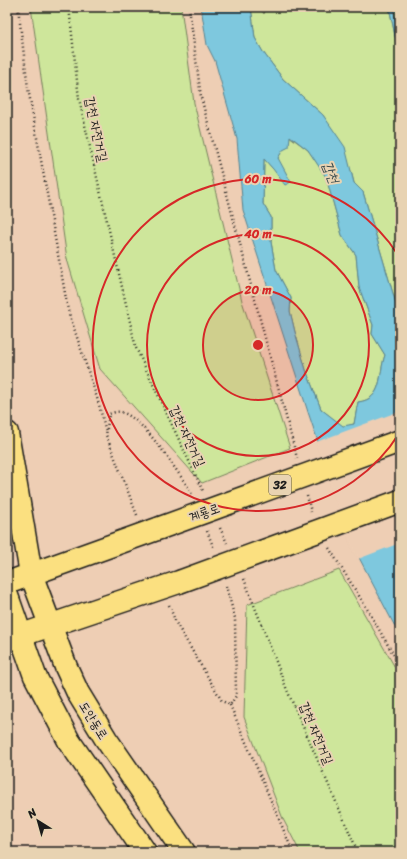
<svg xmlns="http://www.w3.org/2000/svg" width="407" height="859" font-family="Sriracha,'Poor Story',sans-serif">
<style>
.green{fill:#cee69b;stroke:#75815c}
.water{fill:#7ec8de;stroke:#578390;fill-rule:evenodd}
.pier{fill:#eeceb4}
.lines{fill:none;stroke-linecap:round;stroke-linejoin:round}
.major-casing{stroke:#1c1c1c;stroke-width:25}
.path{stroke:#1c1c1c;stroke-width:2.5;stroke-dasharray:1 3;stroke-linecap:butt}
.major{stroke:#fbe080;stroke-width:22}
.major-bridge-casing{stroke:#1c1c1c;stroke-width:25;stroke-linecap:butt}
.major-bridge{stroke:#fbe080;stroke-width:22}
.ring{fill:none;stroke:#d62828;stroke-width:2}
.labels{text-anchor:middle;stroke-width:4;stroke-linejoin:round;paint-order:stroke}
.shield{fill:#e8d3b2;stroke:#595349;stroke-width:1}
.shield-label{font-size:12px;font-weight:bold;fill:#1c1c1c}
.street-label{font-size:13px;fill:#1c1c1c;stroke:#e8d3b2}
.water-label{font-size:14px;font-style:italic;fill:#34474c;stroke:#e8d3b2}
.centre{fill:#d62828;stroke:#e8d3b2;stroke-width:2}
.ring-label{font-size:12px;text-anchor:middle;font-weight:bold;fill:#d62828;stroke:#e8d3b2;stroke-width:4;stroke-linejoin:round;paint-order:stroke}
</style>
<rect width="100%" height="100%" fill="#eeceb4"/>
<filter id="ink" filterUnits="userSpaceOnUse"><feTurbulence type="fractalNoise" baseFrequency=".025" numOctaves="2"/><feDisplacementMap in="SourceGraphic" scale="8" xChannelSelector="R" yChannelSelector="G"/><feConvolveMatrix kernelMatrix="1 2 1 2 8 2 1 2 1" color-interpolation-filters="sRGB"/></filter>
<g filter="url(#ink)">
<g class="green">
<polygon points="31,7 181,7 194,103 242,301 290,448 202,483 100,369 67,259"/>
<polygon points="251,7 260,7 264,14 266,7 389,7 397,45 400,52 400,317 363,192 354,183 351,171 323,115 283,79 263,52 255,38"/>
<polygon points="398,7 400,7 400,39 394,13"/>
<path d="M 289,136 L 308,150 L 326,176 L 342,235 L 356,255 L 359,287 L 373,325 L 372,334 L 385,355 C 378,375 384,399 358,402 L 354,424 L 343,427 L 321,409 L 306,370 L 295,332 L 290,311 L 291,298 L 276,270 L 271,242 L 271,217 L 263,204 L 264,158 L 273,169 Z"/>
<polygon points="339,570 400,676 400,852 300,852 283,819 244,717 247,605"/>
</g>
<g class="water">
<path d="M 201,7 L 251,7 L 255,38 L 263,52 L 283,79 L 323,115 L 345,147 L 354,183 L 363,192 L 400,317 L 400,636 L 354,548 L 308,412 L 243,210 L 237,139 L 215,61 L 207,45 ZM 290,136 L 308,150 L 326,177 L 342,235 L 356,255 L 359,287 L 373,325 L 372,334 L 385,355 C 378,375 384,399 358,402 L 354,424 L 343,426 L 321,409 L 306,370 L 295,332 L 290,311 L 291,298 L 276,270 L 271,242 L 271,217 L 263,204 L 264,159 L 273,169 L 285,185 L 291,182 L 278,158 L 283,150 L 289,147 Z"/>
<polygon points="389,7 398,7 394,13 400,39 400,52 397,45"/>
</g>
<polygon class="pier" points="400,411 400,543 358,559 352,548 316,442"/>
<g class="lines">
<defs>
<g id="major">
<polyline points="7,433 31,574 66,667 78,693 106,739 184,852"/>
<polyline points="7,583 160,528"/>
<polyline points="7,596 35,676 69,741 145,852"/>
<polyline points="7,640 179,582"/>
</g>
</defs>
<use href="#major" class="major-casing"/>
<g class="path">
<polyline points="18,7 28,88 68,310 98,401 106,432"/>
<polyline points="69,7 79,99 136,348 203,491"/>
<polyline points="189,7 201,97 297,458"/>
<polyline points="307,496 311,512"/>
<path d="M 137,515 L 106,435 L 109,414 C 112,413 117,411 121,412 C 145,419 175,469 190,490 L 192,495"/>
<polyline points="220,528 227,543"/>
<polyline points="207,531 214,549"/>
<polyline points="329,548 366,607 400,666"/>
<polyline points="244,579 287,690 358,852"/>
<polyline points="169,605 176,623 222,701 230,705 236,696 235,618 226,586"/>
<polyline points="230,705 293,852"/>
</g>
<use href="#major" class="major"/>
<defs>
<g id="major-bridge">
<polyline points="160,528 400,441"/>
<polyline points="179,582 400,501"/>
</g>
</defs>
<use href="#major-bridge" class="major-bridge-casing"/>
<use href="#major-bridge" class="major-bridge"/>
</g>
</g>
<circle cx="258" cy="345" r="55" fill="#d62828" fill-opacity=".12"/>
<g class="ring">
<circle cx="258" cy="345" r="55"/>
<circle cx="258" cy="345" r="111"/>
<path d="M400 432A166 166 0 1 1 400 258"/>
</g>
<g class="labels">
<rect class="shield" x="269" y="475" width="22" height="20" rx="3"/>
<g class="shield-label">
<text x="280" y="489">32</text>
</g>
<g class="street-label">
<text transform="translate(97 129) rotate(78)" y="5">갑천 자전거길</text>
<text transform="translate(188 436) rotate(65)" y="5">갑천 자전거길</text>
<text transform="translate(204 512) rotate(-20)" y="5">계룡로</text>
<text transform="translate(94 720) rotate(58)" y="5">도안동로</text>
<text transform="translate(317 733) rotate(67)" y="5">갑천 자전거길</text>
</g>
<g class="water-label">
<text transform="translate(331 172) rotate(68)" y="5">갑천</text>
</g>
</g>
<circle cx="258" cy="345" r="6" class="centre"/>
<g class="ring-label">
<text x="258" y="183">60 m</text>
<text x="258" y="238">40 m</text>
<text x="258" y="294">20 m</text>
</g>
<rect width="407" height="859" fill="none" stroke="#e8d3b2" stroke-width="24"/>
<rect x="12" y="12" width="383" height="835" fill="none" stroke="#1c1c1c" stroke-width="1.5" filter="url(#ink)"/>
<g transform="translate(38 821) rotate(323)" stroke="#e8d3b2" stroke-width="3" paint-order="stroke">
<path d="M0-3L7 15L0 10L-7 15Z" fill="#1c1c1c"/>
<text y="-6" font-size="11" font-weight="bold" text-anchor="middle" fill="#1c1c1c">N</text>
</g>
</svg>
